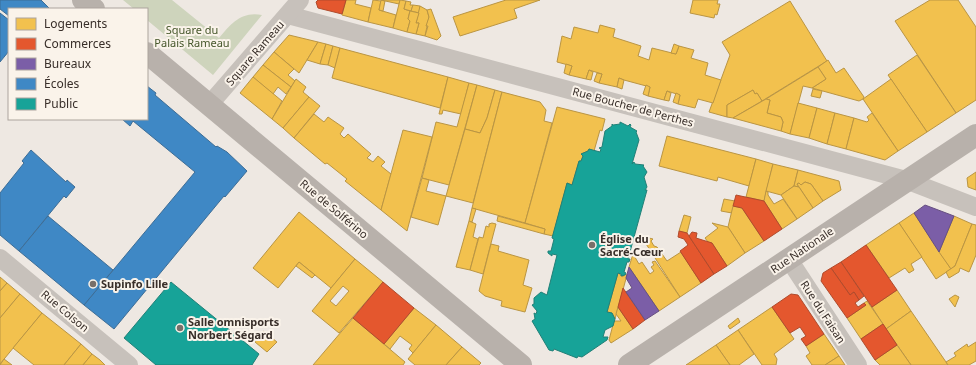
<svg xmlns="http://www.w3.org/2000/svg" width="976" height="365" font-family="'Noto Sans',sans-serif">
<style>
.green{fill:#ced4bc}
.homes{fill:#f2c14e;stroke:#ba9543;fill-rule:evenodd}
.shops{fill:#e4572e;stroke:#b04b2c}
.offices{fill:#7b5ea7;stroke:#675081}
.schools{fill:#3f88c5;stroke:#3d6d96}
.public{fill:#17a398;stroke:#218077}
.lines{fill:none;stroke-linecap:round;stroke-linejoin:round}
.street{stroke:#c7c1bb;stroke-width:18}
.secondary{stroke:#b8b1ab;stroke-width:22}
.poi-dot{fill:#786f6a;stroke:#faf3ea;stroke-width:1.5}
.labels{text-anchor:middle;stroke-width:4;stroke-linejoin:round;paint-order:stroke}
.park-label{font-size:11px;fill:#46572b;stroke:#faf3ea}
.street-label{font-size:11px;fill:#382e29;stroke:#faf3ea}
.poi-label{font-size:11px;font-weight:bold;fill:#382e29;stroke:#faf3ea;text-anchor:start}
</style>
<rect width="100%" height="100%" fill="#eee8e2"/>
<path class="green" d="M 123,0 L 172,0 L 219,38 C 231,24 241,11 262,15 L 213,75 L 147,20 L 147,9 L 134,9 Z"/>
<g class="homes">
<polygon points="346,0 356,0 355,4 371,8 368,22 342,15"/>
<polygon points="373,0 381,1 379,10 396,15 393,28 368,22"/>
<polygon points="381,0 385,1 383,11 379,10"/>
<polygon points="381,0 400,0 399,4"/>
<polygon points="400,0 406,1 404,9 410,11 408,19 410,21 407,32 393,28"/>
<polygon points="506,0 540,0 514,9 517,18 460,36 453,17"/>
<polygon points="693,0 718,0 717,4 720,4 717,15 715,14 714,18 690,13"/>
<polygon points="930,0 958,0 976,27 976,100 956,113 895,21"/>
<polygon points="406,1 411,2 410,5 413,5 411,11 404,9"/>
<polygon points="790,1 827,61 762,101 757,93 755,94 753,90 727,105 727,117 709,112 730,55 722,42"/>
<polygon points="413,5 420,6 419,13 411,11"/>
<polygon points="420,6 427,10 429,17 425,36 416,34 419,23 416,23"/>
<polygon points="431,9 441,36 437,40 425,36 428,26 426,26 429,17 427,10"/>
<polygon points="410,11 419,13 416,23 419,23 416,34 407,32 410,21 408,19"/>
<polygon points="600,25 615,29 613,37 641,46 638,56 649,60 652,48 676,54 679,46 694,50 691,58 708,63 705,75 721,80 713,103 698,99 695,108 678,104 680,95 667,91 664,100 648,96 650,87 624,80 619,78 617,87 599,83 602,74 589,70 586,79 569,75 572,66 557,62 562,36 571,39 574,27 598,33"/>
<polygon points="289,35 318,42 299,73 274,52"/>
<polygon points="318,42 326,44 320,64 307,60"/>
<polygon points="326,44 333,46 328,65 320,64"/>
<polygon points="674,44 679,46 676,54 671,53"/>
<polygon points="333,46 340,48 335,68 328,65"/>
<polygon points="340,48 448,77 440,108 332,78"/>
<polygon points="274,52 294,69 288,75 295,81 291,87 263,65"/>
<polygon points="917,55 956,113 927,132 888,75"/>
<polygon points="828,60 836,73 844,68 864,97 863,99 859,101 812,88 826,79 818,67"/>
<polygon points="566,64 572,66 569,75 564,73"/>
<polygon points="263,65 291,87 286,94 278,87 273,94 253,77"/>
<polygon points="818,67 826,79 812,88 803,86 790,134 781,131 783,122 781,117 767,113 770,100 766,99"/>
<polygon points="589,70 593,72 591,80 586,79"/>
<polygon points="597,73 602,74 599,83 594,81"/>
<polygon points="253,77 282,101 272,119 240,93"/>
<polygon points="448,77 469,83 461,114 443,110 442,114 439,114"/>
<polygon points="619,78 624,80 622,89 617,87"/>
<polygon points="296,79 306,87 303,92 309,97 283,128 272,119"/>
<polygon points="891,79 927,132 898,151 863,99"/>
<polygon points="469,83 477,85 449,185 422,178 436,122 457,127"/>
<polygon points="477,85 495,90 487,118 480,133 465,129"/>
<polygon points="646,85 650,87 648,96 643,94"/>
<polygon points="813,89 822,91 820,98 811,96"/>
<polygon points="495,90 502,92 473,203 446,196 465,129 480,133 487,118"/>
<polygon points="753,90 755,94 757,93 762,101 733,118 727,117 727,105"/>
<polygon points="667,91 671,93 669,101 664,100"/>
<polygon points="502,92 540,102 546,110 544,121 552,123 525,223 472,208"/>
<polygon points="676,93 680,95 678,104 673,102"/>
<polygon points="309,97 320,106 294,138 283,128"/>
<polygon points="766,99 770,100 767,113 781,117 783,122 781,131 733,118"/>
<polygon points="798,103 817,108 809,138 790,134"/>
<polygon points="557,107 605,119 602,131 600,130 594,151 589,149 588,151 581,154 583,156 581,161 579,161 572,185 567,183 553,236 544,234 545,229 525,223"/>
<polygon points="817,108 835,113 827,144 809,138"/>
<polygon points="835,113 854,118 846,149 827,144"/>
<polygon points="872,113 898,151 885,160 846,149 854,118 867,122 869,120 867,117"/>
<polygon points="314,114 324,122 328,117 344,128 340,134 344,138 348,134 371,154 367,158 373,162 378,156 385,162 381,166 391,174 381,210 345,181 347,179 327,163 325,164 294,138"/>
<polygon points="403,130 432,137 407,231 381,210"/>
<polygon points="667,136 756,159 749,186 718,177 717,181 659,166"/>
<polygon points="756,159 773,164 764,201 746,197"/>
<polygon points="773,164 798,170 794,186 781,195 766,191"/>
<polygon points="798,170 839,181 841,190 823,201 811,184 805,182 801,185 799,183 797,184 799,187 794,186"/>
<polygon points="976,172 976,190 968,187 967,178"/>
<polygon points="422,178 429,180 426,191 446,196 438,225 411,217"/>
<polygon points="805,182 811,184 823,201 813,208 797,184 799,183 801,185"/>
<polygon points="794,186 799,187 813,208 797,219 781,195"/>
<polygon points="766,191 768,192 768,195 774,204 783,199 797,219 782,229 764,201"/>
<polygon points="724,199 735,201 732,213 721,211"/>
<polygon points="733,206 742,208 764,241 745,253 728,227"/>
<polygon points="472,208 476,209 472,222 469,221"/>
<polygon points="299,212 355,259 331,288 299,262 278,288 253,268"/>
<polygon points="914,213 951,269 936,279 899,223"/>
<polygon points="684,215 691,217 687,233 679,231"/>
<polygon points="498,216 545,229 544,234 497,221"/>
<polygon points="954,216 972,224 955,266 951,269 939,252"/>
<polygon points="469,221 476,224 473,237 478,239 470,270 456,267"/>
<polygon points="492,223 496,224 483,274 470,270 479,237 483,238 486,226 489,227 489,224"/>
<polygon points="712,223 728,227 745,253 727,266 712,243 708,242 705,238 718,228"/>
<polygon points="899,223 922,257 911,264 914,270 909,273 905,268 889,278 866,245"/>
<polygon points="972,224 976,225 976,255 969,272 960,268 959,272 949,278 946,272 955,266"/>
<polygon points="641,236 653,239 651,241 654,246 657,247 667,261 681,252 701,283 680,297"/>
<polygon points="491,244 499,246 498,251 529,260 523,285 532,288 525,312 501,306 502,301 485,296 479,291"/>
<polygon points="633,254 639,264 642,262 650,274 654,271 651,267 654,265 652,262 655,261 680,297 659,311 629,267"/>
<path d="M 355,259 L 383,282 L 339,333 L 312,311 ZM 343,286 L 349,291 L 336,306 L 330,301 Z"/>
<polygon points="299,262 315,275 312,278 296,266"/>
<polygon points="618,273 623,277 623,274 627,275 615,319 612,313 607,312"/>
<polygon points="0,277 7,283 0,291"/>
<polygon points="7,283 20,294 0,318 0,291"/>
<polygon points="897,290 911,311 886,329 872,307"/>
<polygon points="20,294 42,313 0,364 0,318"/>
<polygon points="955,295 959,297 955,307 949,299"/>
<polygon points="867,301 883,324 861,339 847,318 866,305 864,303"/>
<polygon points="618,307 633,329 611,343 609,340 614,321 621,321 616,314"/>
<polygon points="772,307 794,339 774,354 777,359 776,365 762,365 738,330"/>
<polygon points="414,308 436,325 413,353 409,349 412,345 400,336 390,349 384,344"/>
<polygon points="911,311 946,362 948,365 911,365 886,329"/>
<polygon points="42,313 81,344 64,365 34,365 13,348"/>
<polygon points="353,318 405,362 403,365 313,365"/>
<polygon points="738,318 740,322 730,329 728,326"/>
<polygon points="436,325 462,347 446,365 415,365 408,359"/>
<polygon points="738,330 754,354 739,365 730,365 716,345"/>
<polygon points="263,331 277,342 267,352 255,342"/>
<polygon points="824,334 839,356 825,365 812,365 806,356 810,353 806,346"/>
<polygon points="976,342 976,361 969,365 948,365 946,362 956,356 954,353 967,344 968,347"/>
<polygon points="81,344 92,354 83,365 64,365"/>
<polygon points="716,345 730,365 686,365"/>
<polygon points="897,345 911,365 880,365 875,360"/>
<polygon points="462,347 481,363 479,365 446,365"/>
<polygon points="92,354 100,360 105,365 83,365"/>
<polygon points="839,356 845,365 825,365"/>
<polygon points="4,359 12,365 0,365"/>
</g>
<g class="shops">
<polygon points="318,0 346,0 342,14 318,8 316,2"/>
<polygon points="736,195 764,201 782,229 764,241 742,208 733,206"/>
<polygon points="679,231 687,233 714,274 701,283 680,251 688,245 684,239 678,237"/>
<polygon points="692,232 697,233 696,238 712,243 727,266 714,274 689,236"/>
<polygon points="866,245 897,290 872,307 841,262"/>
<polygon points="841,262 864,296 859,300 854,292 850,295 831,268"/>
<polygon points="831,268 850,295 854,292 859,300 855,303 858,307 864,303 866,305 847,318 821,281 823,273"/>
<polygon points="383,282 414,308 384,344 353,318"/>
<polygon points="623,288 645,320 633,329 618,307"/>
<polygon points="791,294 798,295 824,334 806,346 801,339 806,336 800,327 790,333 772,307"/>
<polygon points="883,324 897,345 875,360 861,339"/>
</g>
<g class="offices">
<polygon points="925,205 954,216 939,252 914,213"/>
<polygon points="629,267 659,311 645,320 626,292 632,288 626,278"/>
</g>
<g class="schools">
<polygon points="0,0 41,0 50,9 9,9 9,16 0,9"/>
<polygon points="0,13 9,20 9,51 0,62"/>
<polygon points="147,86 156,93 155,95 216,147 217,146 227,152 247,171 225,197 224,196 114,329 84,305 195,172 133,121 130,126 122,119 147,119"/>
<polygon points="31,150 66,182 67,180 75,187 66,198 64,196 19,251 0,235 0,193 24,163 22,161"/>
<polygon points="48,216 113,270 84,305 19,251"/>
</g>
<g class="public">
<polygon points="620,122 628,126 630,124 631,125 630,127 637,131 636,132 639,140 632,164 634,162 635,164 644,165 643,166 647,172 644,177 647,187 645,190 647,190 628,259 630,259 629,262 627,262 624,272 626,273 625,275 621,276 621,274 618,273 607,312 612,313 615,319 613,326 605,330 603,337 608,337 607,340 582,357 578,356 577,358 554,349 553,351 549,350 532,321 535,319 534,313 536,314 537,311 532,305 534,304 534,298 541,292 547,295 557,255 552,254 552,256 548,253 548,251 551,251 554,239 552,238 567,183 572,185 579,161 581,161 583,156 581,154 588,151 589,149 600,152 601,149 599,148 602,147 605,131 612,126 612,124 613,125 620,124"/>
<polygon points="171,282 259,354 252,365 156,365 124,338"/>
</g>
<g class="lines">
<g class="street">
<polyline points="288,15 906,180 976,207"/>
<polyline points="209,105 300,0"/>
<polyline points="0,258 129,365"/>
<polyline points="788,258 858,365"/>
</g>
<g class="secondary">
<polyline points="83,0 94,9"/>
<polyline points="147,53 521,365"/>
<polyline points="629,365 976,135"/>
</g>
</g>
<g class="poi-dot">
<circle cx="592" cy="245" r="4"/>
<circle cx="93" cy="284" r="4"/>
<circle cx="180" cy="328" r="4"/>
</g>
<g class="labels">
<g class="park-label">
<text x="192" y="34">Square du<tspan x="192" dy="13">Palais Rameau</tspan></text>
</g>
<g class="street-label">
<text transform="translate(255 53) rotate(-49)" y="4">Square Rameau</text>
<text transform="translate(633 107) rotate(15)" y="4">Rue Boucher de Perthes</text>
<text transform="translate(334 209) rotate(40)" y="4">Rue de Solférino</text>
<text transform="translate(802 250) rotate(-34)" y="4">Rue Nationale</text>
<text transform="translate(65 311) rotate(40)" y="4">Rue Colson</text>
<text transform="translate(823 312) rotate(57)" y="4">Rue du Faisan</text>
</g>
<g class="poi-label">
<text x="600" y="243">Église du<tspan x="600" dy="13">Sacré-Cœur</tspan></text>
<text x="101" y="288">Supinfo Lille</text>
<text x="188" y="326">Salle omnisports<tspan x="188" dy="13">Norbert Ségard</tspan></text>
</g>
</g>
<rect x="8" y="8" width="140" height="112" fill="#faf3ea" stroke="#aca49d"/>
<rect x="16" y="18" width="20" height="12" fill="#f2c14e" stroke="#aca49d"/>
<text x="44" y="28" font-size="12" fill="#382e29">Logements</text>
<rect x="16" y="38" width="20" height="12" fill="#e4572e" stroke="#aca49d"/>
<text x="44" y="48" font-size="12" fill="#382e29">Commerces</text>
<rect x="16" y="58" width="20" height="12" fill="#7b5ea7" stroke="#aca49d"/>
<text x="44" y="68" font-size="12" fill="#382e29">Bureaux</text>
<rect x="16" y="78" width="20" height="12" fill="#3f88c5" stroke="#aca49d"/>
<text x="44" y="88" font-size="12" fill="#382e29">Écoles</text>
<rect x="16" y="98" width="20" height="12" fill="#17a398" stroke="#aca49d"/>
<text x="44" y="108" font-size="12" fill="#382e29">Public</text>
</svg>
